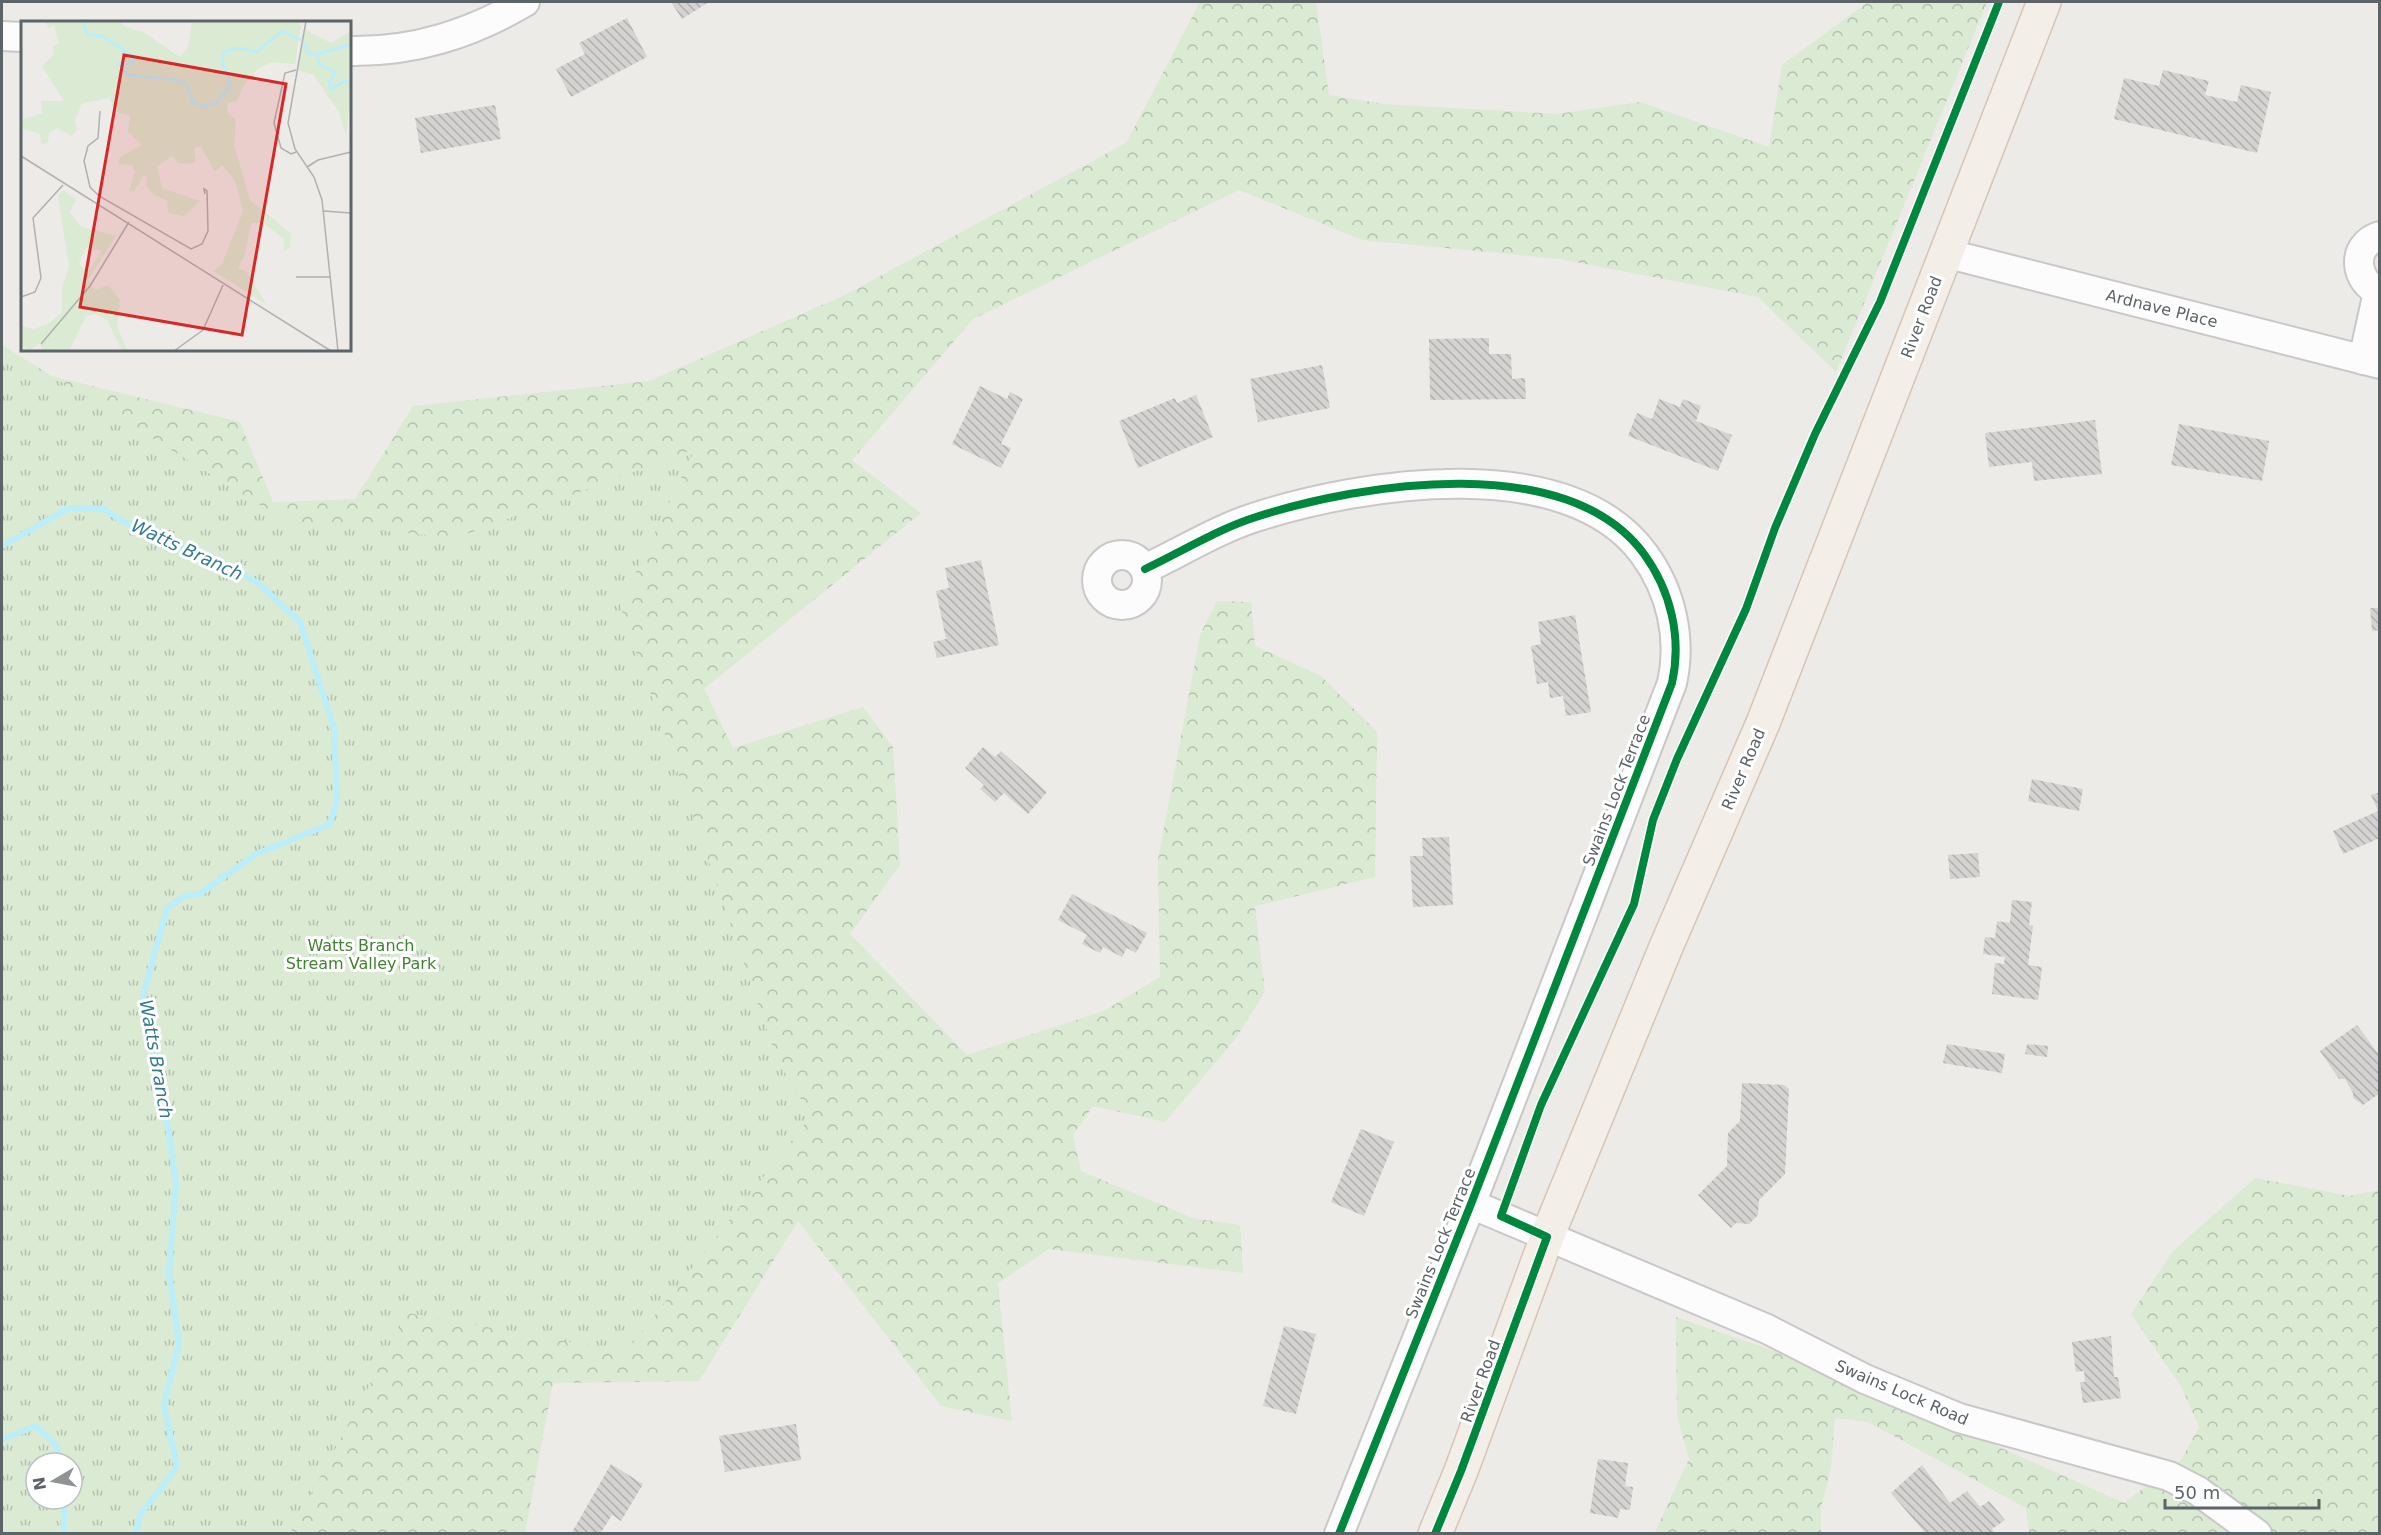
<svg xmlns="http://www.w3.org/2000/svg" width="2381" height="1535" font-family="'DejaVu Sans',sans-serif">
<style>
.forest{fill:url(#forest-crowns);fill-rule:evenodd}
.park{fill:url(#park-tufts);fill-rule:evenodd}
.lines{fill:none;stroke-linecap:round;stroke-linejoin:round}
.stream{stroke:#bbeef8;stroke-width:6}
.building{fill:url(#building-back-hatch)}
.minor-casing{stroke:#c8c8c8;stroke-width:32}
.major-casing{stroke:#d6c4b4;stroke-width:36}
.minor{stroke:#fcfcfc;stroke-width:28}
.major{stroke:#f3eee8;stroke-width:33}
.cycleway-casing{stroke:#fff;stroke-width:11}
.cycleway{stroke:#00873e;stroke-width:8}
.labels{text-anchor:middle;stroke-width:6;stroke-linejoin:round;paint-order:stroke}
.street-label{font-size:16px;fill:#5d6467;stroke:#fff}
.park-label{font-size:16px;fill:#418330;stroke:#fff}
.water-label{font-size:18px;font-style:italic;fill:#337a92;stroke:#fff}
.inset-river{fill:none;stroke:#bbeef8;stroke-width:3}
.inset-road{fill:none;stroke:#afb1b0;stroke-width:1.5}
.view{fill:#d62828;fill-opacity:0.15;stroke:#d62828;stroke-width:3}
.inset-edge{fill:none;stroke:#5d6467;stroke-width:3}
</style>
<defs>
<pattern id="forest-crowns" width="20" height="18" patternUnits="userSpaceOnUse" patternTransform="scale(1.5)"><rect width="20" height="18" fill="#daead3"/><path d="M2 6a3 3 0 1 1 6 0M12 15a3 3 0 1 1 6 0" fill="none" stroke="#b4c1af"/></pattern>
<pattern id="park-tufts" width="24" height="20" patternUnits="userSpaceOnUse" patternTransform="scale(1.5)"><rect width="24" height="20" fill="#daead3"/><path d="M3 7l-1-3M5 7V3M7 7l1-3M15 17l-1-3M17 17v-4M19 17l1-3" fill="none" stroke="#b4c1af"/></pattern>
<pattern id="building-back-hatch" width="6" height="6" patternUnits="userSpaceOnUse" patternTransform="scale(1.5)"><rect width="6" height="6" fill="#d5d3d2"/><path d="M-1 5l2 2M0 0l6 6M5-1l2 2" fill="none" stroke="#b0afae"/></pattern>
</defs>
<rect width="100%" height="100%" fill="#edebe8"/>
<g class="forest">
<path d="M 1200,2 L 1316,2 L 1329,95 L 1384,104 L 1557,114 L 1640,102 L 1769,147 L 1782,65 L 1868,2 L 1987,2 L 1836,372 L 1758,297 L 1559,259 L 1362,240 L 1239,190 L 973,319 L 852,460 L 921,513 L 704,689 L 733,748 L 863,707 L 893,747 L 900,865 L 850,934 L 967,1055 L 1104,1011 L 1160,977 L 1158,860 L 1200,635 L 1217,601 L 1251,602 L 1255,646 L 1321,676 L 1377,732 L 1375,877 L 1255,906 L 1265,992 L 1236,1038 L 1165,1122 L 1093,1106 L 1073,1135 L 1081,1171 L 1193,1218 L 1240,1225 L 1243,1273 L 1049,1249 L 998,1283 L 1012,1421 L 941,1406 L 798,1221 L 699,1381 L 553,1383 L 525,1533 L 2,1533 L 2,364 L 240,422 L 273,502 L 355,499 L 413,406 L 649,381 L 845,295 L 1126,143 ZM 36,1463 L 72,1463 L 72,1499 L 36,1499 Z"/>
<polygon points="2255,1178 2350,1196 2379,1190 2379,1533 2029,1533 2026,1508 1868,1422 1835,1418 1831,1468 1821,1508 1821,1533 1654,1534 1689,1459 1677,1415 1676,1317 1823,1368 2124,1503 2181,1460 2199,1427 2181,1386 2131,1314 2173,1251"/>
</g>
<path class="park" d="M 2,345 L 286,521 L 456,538 L 695,449 L 620,605 L 777,1059 L 811,1116 L 626,1352 L 408,1313 L 290,1533 L 2,1533 ZM 36,1463 L 72,1463 L 72,1499 L 36,1499 Z"/>
<g class="lines">
<g class="stream">
<polyline points="2,546 69,508 103,509 140,531 210,556 258,583 300,622 334,728 337,800 330,824 256,854 201,893 183,897 167,908 143,996 162,1087 176,1183 169,1273 179,1343 164,1405 177,1467 140,1515 136,1534"/>
<polyline points="2,1439 36,1426 57,1446 59,1463"/>
<polyline points="64,1499 64,1534"/>
</g>
</g>
<g class="building">
<polygon points="671,2 709,2 682,19"/>
<polygon points="627,18 647,57 571,97 556,69 585,54 579,43"/>
<polygon points="2163,70 2209,81 2205,95 2237,102 2241,85 2271,92 2257,153 2114,119 2124,78 2159,86"/>
<polygon points="495,105 501,139 421,153 415,118"/>
<polygon points="1489,338 1489,354 1511,354 1512,379 1525,378 1526,399 1430,400 1429,339"/>
<polygon points="1322,365 1330,408 1258,422 1250,379"/>
<polygon points="980,386 1007,399 1010,392 1023,399 1001,444 1011,448 1001,468 952,444"/>
<polygon points="1196,395 1213,437 1138,468 1119,421 1175,398 1177,403"/>
<polygon points="1659,399 1680,407 1683,399 1701,406 1696,421 1732,435 1718,471 1628,436 1637,413 1652,419"/>
<polygon points="2095,420 2102,474 2034,481 2032,462 1989,467 1985,433"/>
<polygon points="2179,424 2269,441 2262,481 2171,465"/>
<polygon points="981,560 999,645 937,658 933,642 946,639 936,591 949,588 945,568"/>
<polygon points="2370,608 2380,608 2380,630 2372,631"/>
<polygon points="1575,615 1591,712 1566,716 1563,696 1550,698 1548,682 1537,684 1531,646 1541,644 1538,622"/>
<polygon points="983,747 995,757 1001,751 1047,792 1028,814 1004,793 995,802 980,789 984,785 965,768"/>
<polygon points="2032,779 2083,789 2079,811 2028,801"/>
<polygon points="2380,792 2380,838 2343,854 2333,831 2378,811 2371,795"/>
<polygon points="1449,837 1453,905 1413,907 1410,856 1423,856 1422,838"/>
<polygon points="1978,853 1980,877 1950,879 1948,855"/>
<polygon points="1072,894 1147,933 1136,953 1127,948 1122,957 1103,947 1100,953 1082,944 1087,935 1058,920"/>
<polygon points="2012,900 2032,902 2029,925 2033,926 2028,965 2042,967 2038,1000 1992,994 1995,963 2004,964 2005,957 1983,954 1985,937 1995,938 1997,921 2010,923"/>
<polygon points="2357,1025 2380,1056 2380,1093 2363,1105 2353,1098 2353,1093 2345,1079 2339,1079 2320,1051"/>
<polygon points="1947,1044 2005,1054 2002,1073 1943,1063"/>
<polygon points="2027,1044 2048,1046 2047,1057 2025,1054"/>
<polygon points="1742,1083 1784,1085 1789,1089 1785,1174 1759,1200 1758,1215 1749,1224 1736,1223 1731,1228 1698,1195 1727,1166 1728,1133 1740,1121"/>
<polygon points="1361,1129 1394,1142 1364,1216 1331,1202"/>
<polygon points="1284,1326 1316,1334 1296,1414 1263,1406"/>
<polygon points="2111,1336 2114,1377 2118,1377 2121,1398 2083,1403 2080,1382 2085,1382 2084,1371 2076,1372 2072,1342"/>
<polygon points="796,1424 801,1460 725,1472 719,1436"/>
<polygon points="1598,1459 1628,1463 1625,1486 1633,1487 1630,1510 1620,1509 1618,1518 1590,1513"/>
<polygon points="611,1464 643,1484 621,1521 612,1515 600,1534 571,1534"/>
<polygon points="1922,1465 1950,1503 1967,1491 1980,1507 1989,1501 2005,1520 1992,1529 1995,1534 1926,1534 1891,1493"/>
</g>
<g class="lines">
<defs>
<g id="minor">
<polyline points="2,36 22,37"/>
<path d="M 350,51 C 414,52 470,34 525,2"/>
<path d="M 2380,236 C 2350,245 2354,282 2380,292"/>
<polyline points="1945,253 2380,364"/>
<polyline points="2363,360 2378,292"/>
<circle cx="1122" cy="580" r="25"/>
<path d="M 1145,569 C 1181,552 1218,529 1256,517 C 1362,483 1568,450 1644,554 C 1671,591 1682,638 1672,683 L 1471,1204 L 1339,1534"/>
<polyline points="1471,1204 1767,1329 1865,1379 1959,1418 2169,1476 2198,1491 2257,1534"/>
</g>
<polyline id="major" points="1435,1534 1461,1471 1547,1237 1666,947 1763,723 2044,2"/>
</defs>
<use href="#minor" class="minor-casing"/>
<use href="#major" class="major-casing"/>
<use href="#minor" class="minor"/>
<use href="#major" class="major"/>
<defs>
<g id="cycleway">
<path d="M 1145,569 C 1181,552 1218,529 1256,517 C 1362,483 1568,450 1644,554 C 1671,591 1682,638 1672,683 L 1471,1204 L 1339,1534"/>
<polyline points="1435,1534 1461,1471 1547,1237 1501,1216 1541,1105 1634,904 1653,820 1677,759 1746,609 1775,528 1815,434 1880,302 1999,2"/>
</g>
</defs>
<use href="#cycleway" class="cycleway-casing"/>
<use href="#cycleway" class="cycleway"/>
</g>
<g class="labels">
<g class="street-label">
<text transform="translate(2162 308) rotate(14)" y="6">Ardnave Place</text>
<text transform="translate(1921 317) rotate(-69)" y="6">River Road</text>
<text transform="translate(1743 769) rotate(-67)" y="6">River Road</text>
<text transform="translate(1616 790) rotate(-69)" y="6">Swains Lock Terrace</text>
<text transform="translate(1440 1243) rotate(-68)" y="6">Swains Lock Terrace</text>
<text transform="translate(1480 1381) rotate(-70)" y="6">River Road</text>
<text transform="translate(1902 1392) rotate(23)" y="6">Swains Lock Road</text>
</g>
<g class="park-label">
<text x="361" y="951">Watts Branch<tspan x="361" dy="18">Stream Valley Park</tspan></text>
</g>
<g class="water-label">
<text transform="translate(187 550) rotate(25)" y="6">Watts Branch</text>
<text transform="translate(156 1059) rotate(80)" y="6">Watts Branch</text>
</g>
</g>
<g transform="translate(21 21)">
<rect width="330" height="330" fill="#edebe8"/>
<path d="M 24,0 L 99,0 L 104,7 L 122,11 L 161,39 L 173,38 L 174,0 L 277,1 L 274,43 L 234,40 L 216,80 L 207,82 L 206,91 L 215,99 L 213,124 L 229,179 L 270,213 L 269,226 L 263,230 L 263,218 L 242,202 L 231,202 L 229,207 L 224,234 L 217,247 L 225,250 L 246,284 L 192,250 L 201,243 L 222,190 L 214,160 L 201,144 L 194,151 L 180,125 L 173,127 L 175,141 L 170,143 L 157,142 L 151,135 L 136,145 L 141,167 L 179,180 L 163,195 L 147,192 L 146,179 L 133,174 L 125,165 L 126,155 L 122,155 L 113,171 L 108,170 L 114,150 L 111,144 L 97,143 L 99,136 L 121,124 L 107,111 L 109,95 L 93,90 L 89,77 L 61,82 L 54,99 L 56,109 L 51,115 L 36,107 L 28,112 L 27,122 L 20,123 L 19,113 L 0,107 L 0,99 L 21,92 L 20,80 L 43,80 L 21,45 L 33,33 L 32,25 L 38,22 L 33,4 L 27,7 ZM 290,50 L 330,65 L 325,115 L 318,91 ZM 42,169 L 55,178 L 49,191 L 59,205 L 95,215 L 67,259 L 74,269 L 87,264 L 99,279 L 96,306 L 107,330 L 101,330 L 86,299 L 74,293 L 65,295 L 49,328 L 20,330 L 20,321 L 8,330 L 0,324 L 0,305 L 13,308 L 27,303 L 41,291 L 41,267 L 48,246 L 37,175 ZM 66,226 L 81,230 L 68,249 L 60,246 L 58,240 Z" fill="#daead3" fill-rule="evenodd"/>
<path d="M 90,0 L 127,14 L 159,36 L 167,26 L 171,0 L 276,0 L 280,5 L 274,43 L 255,39 L 237,48 L 205,83 L 200,101 L 205,128 L 190,117 L 132,128 L 111,104 L 119,81 L 79,50 L 53,64 L 38,0 ZM 284,9 L 310,22 L 330,10 L 330,76 L 317,84 L 305,74 L 298,55 L 276,49 Z" fill="#daead3"/>
<path class="inset-river" d="M 62,0 L 66,13 L 83,16 L 113,36 L 112,42 L 98,43 L 107,54 L 158,59 L 166,64 L 172,82 L 182,85 L 194,83 L 210,64 L 201,39 L 203,30 L 218,27 L 236,31 L 261,10 L 280,19M 284,22 L 286,31 L 295,34 L 330,23M 296,36 L 298,43 L 314,51 L 308,62 L 310,69 L 324,60 L 330,62"/>
<path class="inset-road" d="M 285,0 L 267,102 L 274,128 L 293,156 L 301,179 L 317,330M 275,49 L 264,52 L 253,102 L 260,127 L 270,133 L 275,131M 79,90 L 77,117 L 67,125 L 63,140 L 69,166 L 78,175 L 170,228 L 181,223 L 187,210 L 186,170 L 183,168 L 184,173M 0,135 L 310,330M 286,146 L 297,139 L 330,131M 303,190 L 330,192M 275,256 L 310,256M 0,276 L 14,271 L 20,257 L 12,197 L 42,164M 20,323 L 69,265 L 108,201M 153,330 L 182,309 L 202,264"/>
<path class="view" d="M 103,34 L 265,63 L 221,314 L 59,286 Z"/>
<rect width="330" height="330" class="inset-edge"/>
</g>
<rect width="2381" height="1535" fill="none" stroke="#5d6467" stroke-width="6"/>
<g transform="translate(54 1481) rotate(260)"><circle r="28" fill="#ffffff" stroke="#bec1c2" stroke-width="1.5"/>
<path d="M0-4.5L10 22L0 15L-10 22Z" fill="#8f9394"/>
<text y="-9" font-size="16" font-weight="bold" text-anchor="middle" fill="#5d6467">N</text>
</g>
<path d="M2165 1499v9h154v-9" fill="none" stroke="#5d6467" stroke-width="3"/>
<text x="2174" y="1499" font-size="18" fill="#5d6467" stroke="#ffffff" stroke-width="4.5" paint-order="stroke">50 m</text>
</svg>
